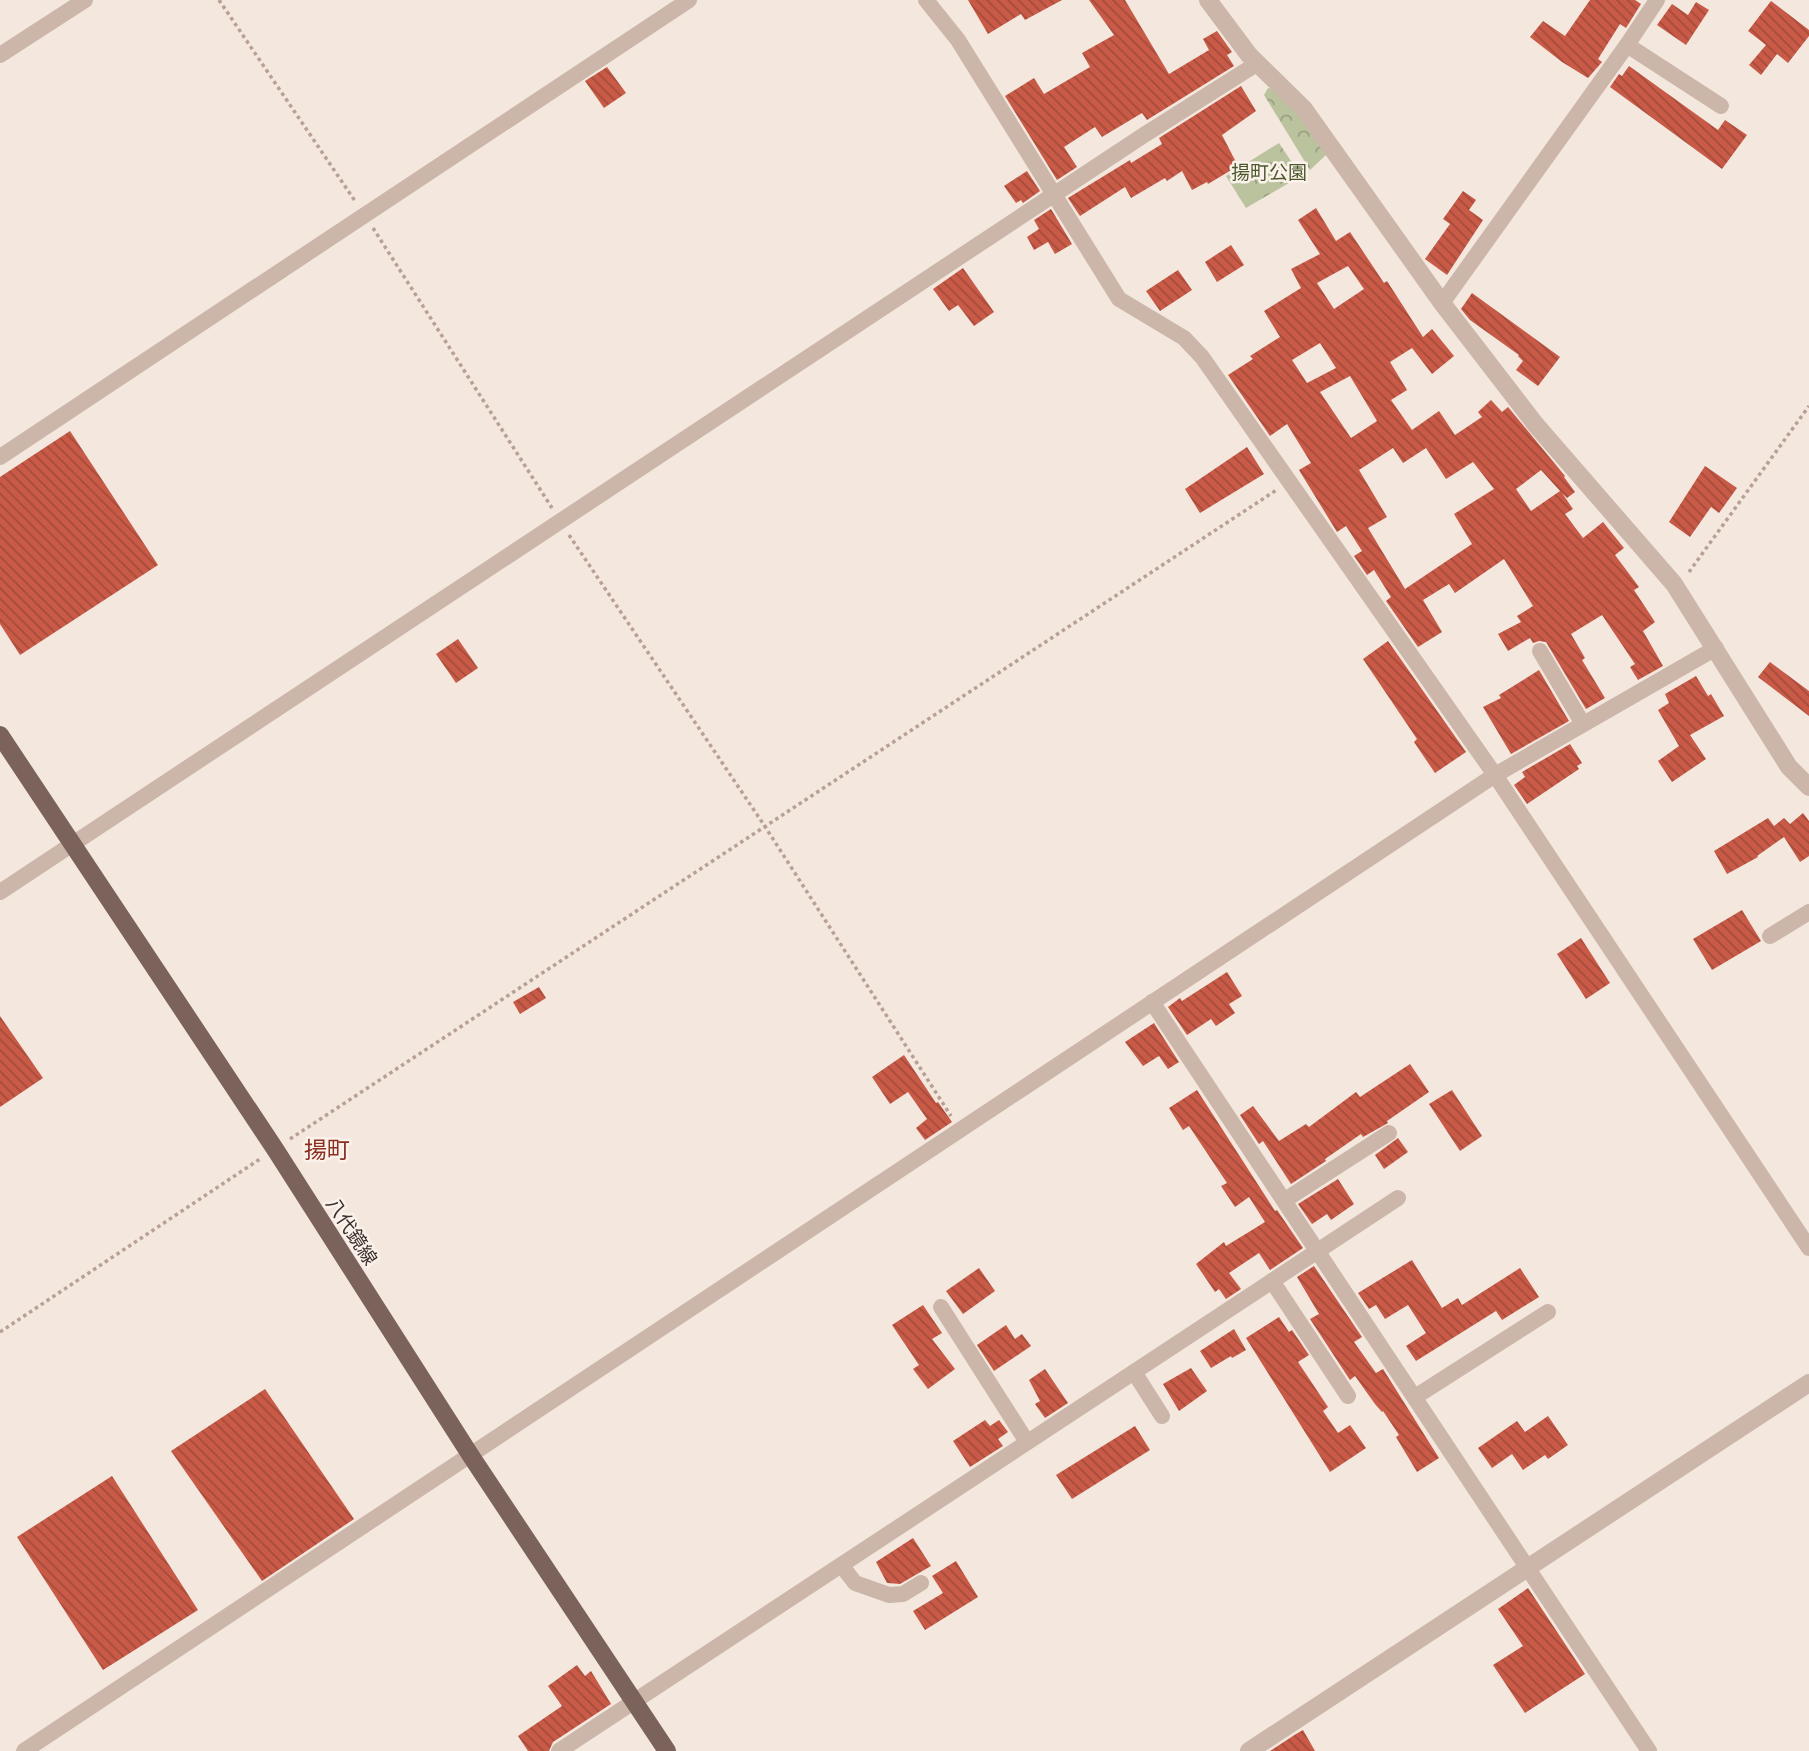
<svg xmlns="http://www.w3.org/2000/svg" width="1809" height="1751" font-family="Quicksand,'Noto Sans JP',sans-serif">
<style>
.park{fill:url(#park-crowns)}
.building{fill:url(#building-back-hatch);fill-rule:evenodd}
.lines{fill:none;stroke-linecap:round;stroke-linejoin:round}
.path{stroke:#b8a094;stroke-width:3.5;stroke-dasharray:3.5 3.5;stroke-linecap:butt}
.minor{stroke:#ccb6aa;stroke-width:16}
.tertiary{stroke:#ccb6aa;stroke-width:18}
.primary{stroke:#7b625a;stroke-width:18}
.labels{text-anchor:middle;stroke-width:5;stroke-linejoin:round;paint-order:stroke}
.park-label{font-size:19px;fill:#4c582c;stroke:#fbf2eb}
.street-label{font-size:19px;fill:#392d29;stroke:#fbf2eb}
.quarter-label{font-size:23px;fill:#8a3020;stroke:#fbf2eb}
</style>
<defs>
<pattern id="park-crowns" width="20" height="18" patternUnits="userSpaceOnUse" patternTransform="scale(1.75)"><rect width="20" height="18" fill="#bac39e"/><path d="M2 6a3 3 0 1 1 6 0M12 15a3 3 0 1 1 6 0" fill="none" stroke="#989f81"/></pattern>
<pattern id="building-back-hatch" width="6" height="6" patternUnits="userSpaceOnUse" patternTransform="scale(1.75)"><rect width="6" height="6" fill="#c95a47"/><path d="M-1 5l2 2M0 0l6 6M5-1l2 2" fill="none" stroke="#a44b3b"/></pattern>
</defs>
<rect width="100%" height="100%" fill="#f3e7de"/>
<g class="park">
<polygon points="1268,88 1273,89 1299,114 1327,154 1310,170 1264,95"/>
<polygon points="1279,143 1301,176 1246,208 1226,176"/>
</g>
<g class="building">
<polygon points="968,0 1062,0 1025,20 1021,14 988,34"/>
<polygon points="1089,0 1125,0 1169,74 1209,50 1203,39 1217,31 1232,52 1227,55 1234,66 1147,120 1142,113 1102,137 1095,127 1064,147 1077,167 1057,180 1005,96 1034,78 1044,94 1090,67 1082,53 1114,35"/>
<polygon points="1590,0 1635,0 1641,4 1626,28 1620,24 1598,59 1602,62 1588,78 1562,62 1530,37 1543,21 1565,36"/>
<polygon points="1771,1 1809,30 1809,36 1788,63 1777,54 1761,75 1749,65 1766,45 1748,31"/>
<polygon points="1696,2 1709,10 1686,45 1657,25 1672,4 1688,15"/>
<polygon points="1629,66 1718,130 1725,120 1747,135 1722,169 1610,87 1619,74 1622,76"/>
<polygon points="607,67 626,93 604,108 585,81"/>
<polygon points="1241,86 1256,111 1222,135 1238,166 1208,184 1207,182 1192,190 1182,171 1167,181 1165,178 1131,198 1125,187 1080,216 1068,198 1130,160 1131,163 1162,144 1159,138"/>
<polygon points="1027,171 1040,191 1023,203 1021,200 1016,203 1004,186"/>
<polygon points="1463,191 1476,200 1469,210 1483,220 1447,275 1425,259 1450,224 1443,219"/>
<path d="M 1316,208 L 1336,241 L 1350,232 L 1384,283 L 1387,281 L 1423,337 L 1432,329 L 1454,356 L 1432,374 L 1412,348 L 1390,362 L 1407,390 L 1391,400 L 1412,430 L 1439,411 L 1455,435 L 1482,417 L 1478,412 L 1491,400 L 1502,412 L 1508,407 L 1565,476 L 1564,477 L 1575,492 L 1567,498 L 1562,493 L 1573,509 L 1565,514 L 1583,538 L 1603,522 L 1624,548 L 1615,555 L 1639,587 L 1634,590 L 1655,622 L 1643,631 L 1663,666 L 1638,680 L 1630,667 L 1635,664 L 1602,615 L 1571,634 L 1585,658 L 1582,660 L 1605,698 L 1586,709 L 1546,642 L 1539,641 L 1533,643 L 1530,638 L 1508,651 L 1498,634 L 1521,622 L 1517,616 L 1533,606 L 1504,559 L 1455,593 L 1449,584 L 1423,600 L 1442,632 L 1418,647 L 1386,601 L 1391,597 L 1374,570 L 1367,575 L 1354,556 L 1362,551 L 1346,526 L 1337,532 L 1299,470 L 1311,463 L 1287,424 L 1270,436 L 1228,375 L 1253,359 L 1250,356 L 1280,337 L 1264,311 L 1301,288 L 1291,269 L 1320,254 L 1298,220 ZM 1348,266 L 1364,289 L 1334,309 L 1317,283 ZM 1320,343 L 1336,368 L 1307,383 L 1292,360 ZM 1350,376 L 1377,421 L 1351,438 L 1320,392 ZM 1393,448 L 1403,463 L 1426,448 L 1446,479 L 1473,462 L 1494,489 L 1454,514 L 1472,544 L 1405,589 L 1368,528 L 1387,517 L 1359,470 ZM 1541,470 L 1560,491 L 1531,511 L 1516,489 Z"/>
<polygon points="1051,209 1072,244 1055,254 1048,242 1034,250 1027,237 1039,229 1034,220"/>
<polygon points="1231,245 1244,265 1217,282 1205,262"/>
<polygon points="963,268 994,312 974,326 958,305 949,311 933,289"/>
<polygon points="1178,270 1192,290 1160,311 1146,291"/>
<polygon points="1472,293 1560,357 1538,386 1516,370 1523,361 1518,356 1519,355 1470,320 1461,309"/>
<polygon points="70,431 158,565 20,655 0,624 0,477"/>
<polygon points="1247,447 1264,474 1200,513 1185,489"/>
<polygon points="1705,466 1737,488 1719,513 1711,507 1690,537 1669,522"/>
<polygon points="458,639 478,668 456,683 436,654"/>
<polygon points="1388,641 1466,752 1435,773 1414,742 1417,739 1363,659"/>
<polygon points="1770,662 1809,691 1809,716 1758,677"/>
<polygon points="1539,670 1569,721 1511,754 1483,707 1501,698 1499,695"/>
<polygon points="1696,676 1708,696 1711,694 1724,716 1690,735 1706,759 1672,782 1658,761 1679,746 1658,710 1669,703 1665,694"/>
<polygon points="1570,744 1582,763 1577,766 1579,769 1527,804 1514,785 1525,777 1522,772"/>
<polygon points="1803,813 1809,821 1809,856 1800,862 1784,837 1757,856 1758,857 1727,874 1714,851 1768,818 1774,826 1784,818 1790,824"/>
<polygon points="1742,910 1761,941 1712,970 1693,939"/>
<polygon points="1581,938 1610,983 1586,999 1557,954"/>
<polygon points="1227,972 1242,996 1229,1004 1235,1013 1216,1026 1211,1019 1187,1035 1168,1007 1180,998 1182,1001"/>
<polygon points="539,987 546,998 520,1014 513,1002"/>
<polygon points="0,1016 43,1078 0,1107"/>
<polygon points="1154,1023 1179,1062 1168,1069 1159,1056 1143,1066 1125,1042"/>
<polygon points="904,1055 936,1103 938,1102 952,1122 925,1140 916,1128 927,1119 908,1092 890,1104 872,1077"/>
<polygon points="1410,1064 1429,1092 1387,1121 1388,1123 1363,1137 1361,1134 1325,1159 1326,1161 1291,1184 1263,1141 1259,1144 1240,1115 1253,1106 1279,1141 1306,1124 1309,1127 1356,1092 1360,1097"/>
<polygon points="1197,1090 1275,1211 1277,1210 1303,1248 1270,1270 1259,1253 1229,1273 1241,1289 1226,1299 1219,1289 1215,1292 1196,1264 1224,1242 1226,1246 1265,1222 1249,1197 1235,1207 1221,1186 1227,1183 1189,1126 1183,1130 1169,1108"/>
<polygon points="1452,1090 1482,1136 1460,1151 1429,1104"/>
<polygon points="1398,1138 1408,1152 1384,1169 1375,1155"/>
<polygon points="1338,1179 1354,1204 1331,1220 1327,1214 1312,1224 1298,1204"/>
<polygon points="1412,1260 1442,1308 1458,1298 1462,1305 1520,1268 1539,1297 1502,1320 1496,1311 1416,1361 1406,1346 1426,1333 1408,1305 1385,1319 1376,1305 1369,1309 1358,1293"/>
<polygon points="1314,1266 1362,1337 1354,1342 1376,1373 1383,1369 1439,1458 1417,1472 1396,1437 1399,1435 1383,1411 1382,1412 1375,1404 1355,1376 1350,1380 1310,1319 1319,1314 1297,1277"/>
<polygon points="979,1268 995,1291 963,1314 946,1291"/>
<polygon points="923,1305 942,1333 932,1339 955,1369 928,1389 913,1369 919,1365 892,1325"/>
<polygon points="1279,1317 1289,1332 1292,1330 1309,1355 1298,1362 1328,1407 1323,1411 1338,1433 1350,1425 1366,1448 1330,1472 1246,1338"/>
<polygon points="1006,1325 1015,1339 1022,1334 1031,1346 994,1371 977,1345"/>
<polygon points="1234,1329 1246,1350 1232,1358 1231,1356 1211,1368 1200,1351"/>
<polygon points="1191,1368 1207,1391 1179,1411 1163,1384"/>
<polygon points="1045,1369 1068,1403 1045,1418 1035,1404 1040,1401 1029,1380"/>
<polygon points="265,1389 354,1519 262,1581 171,1451"/>
<polygon points="1548,1416 1568,1445 1548,1459 1545,1455 1523,1470 1512,1454 1492,1468 1478,1448 1517,1421 1525,1432"/>
<polygon points="985,1420 990,1426 999,1420 1008,1432 998,1439 1003,1446 970,1467 953,1441"/>
<polygon points="1135,1426 1150,1450 1072,1499 1056,1475"/>
<polygon points="112,1476 198,1610 103,1670 17,1537"/>
<polygon points="913,1538 931,1566 900,1584 887,1583 876,1562"/>
<polygon points="956,1561 978,1597 925,1630 913,1611 943,1593 932,1576"/>
<polygon points="1528,1588 1585,1674 1525,1713 1493,1665 1523,1646 1498,1609"/>
<polygon points="577,1665 585,1676 591,1671 611,1704 553,1742 549,1751 528,1751 518,1736 562,1706 548,1686"/>
<polygon points="1303,1730 1315,1751 1270,1751 1296,1734"/>
</g>
<g class="lines">
<g class="path">
<polyline points="219,0 355,201"/>
<polyline points="373,228 552,508"/>
<polyline points="569,535 764,825 951,1116"/>
<polyline points="1689,572 1809,406"/>
<polyline points="290,1139 1278,489"/>
<polyline points="0,1332 260,1159"/>
</g>
<g class="minor">
<polyline points="926,0 958,40 1119,299 1184,338 1202,357 1495,775 1809,1248"/>
<polyline points="1627,45 1721,106"/>
<polyline points="0,55 85,0"/>
<polyline points="1442,303 1627,45 1657,0"/>
<polyline points="0,457 689,0"/>
<polyline points="1540,651 1583,724"/>
<polyline points="0,892 1144,135 1258,63"/>
<polyline points="1770,936 1809,912"/>
<polyline points="1152,1002 1649,1751"/>
<polyline points="1285,1200 1389,1133"/>
<polyline points="1272,1281 1348,1396"/>
<polyline points="941,1307 1027,1442"/>
<polyline points="1134,1372 1162,1416"/>
<polyline points="1415,1397 1548,1312"/>
<polyline points="842,1566 855,1583 889,1595 903,1594 921,1583"/>
<polyline points="24,1751 1495,775 1716,648"/>
<polyline points="559,1751 1398,1198"/>
</g>
<g class="tertiary">
<polyline points="1208,0 1249,55 1304,109 1442,303 1536,425 1674,584 1789,767 1809,787"/>
<polyline points="1249,1751 1809,1383"/>
</g>
<polyline class="primary" points="0,735 275,1149 471,1456 667,1751"/>
</g>
<g class="labels">
<g class="park-label">
<text x="1269" y="179">揚町公園</text>
</g>
<g class="street-label">
<text transform="translate(352 1231) rotate(57)" y="7">八代鏡線</text>
</g>
<g class="quarter-label">
<text x="327" y="1158">揚町</text>
</g>
</g>
</svg>
